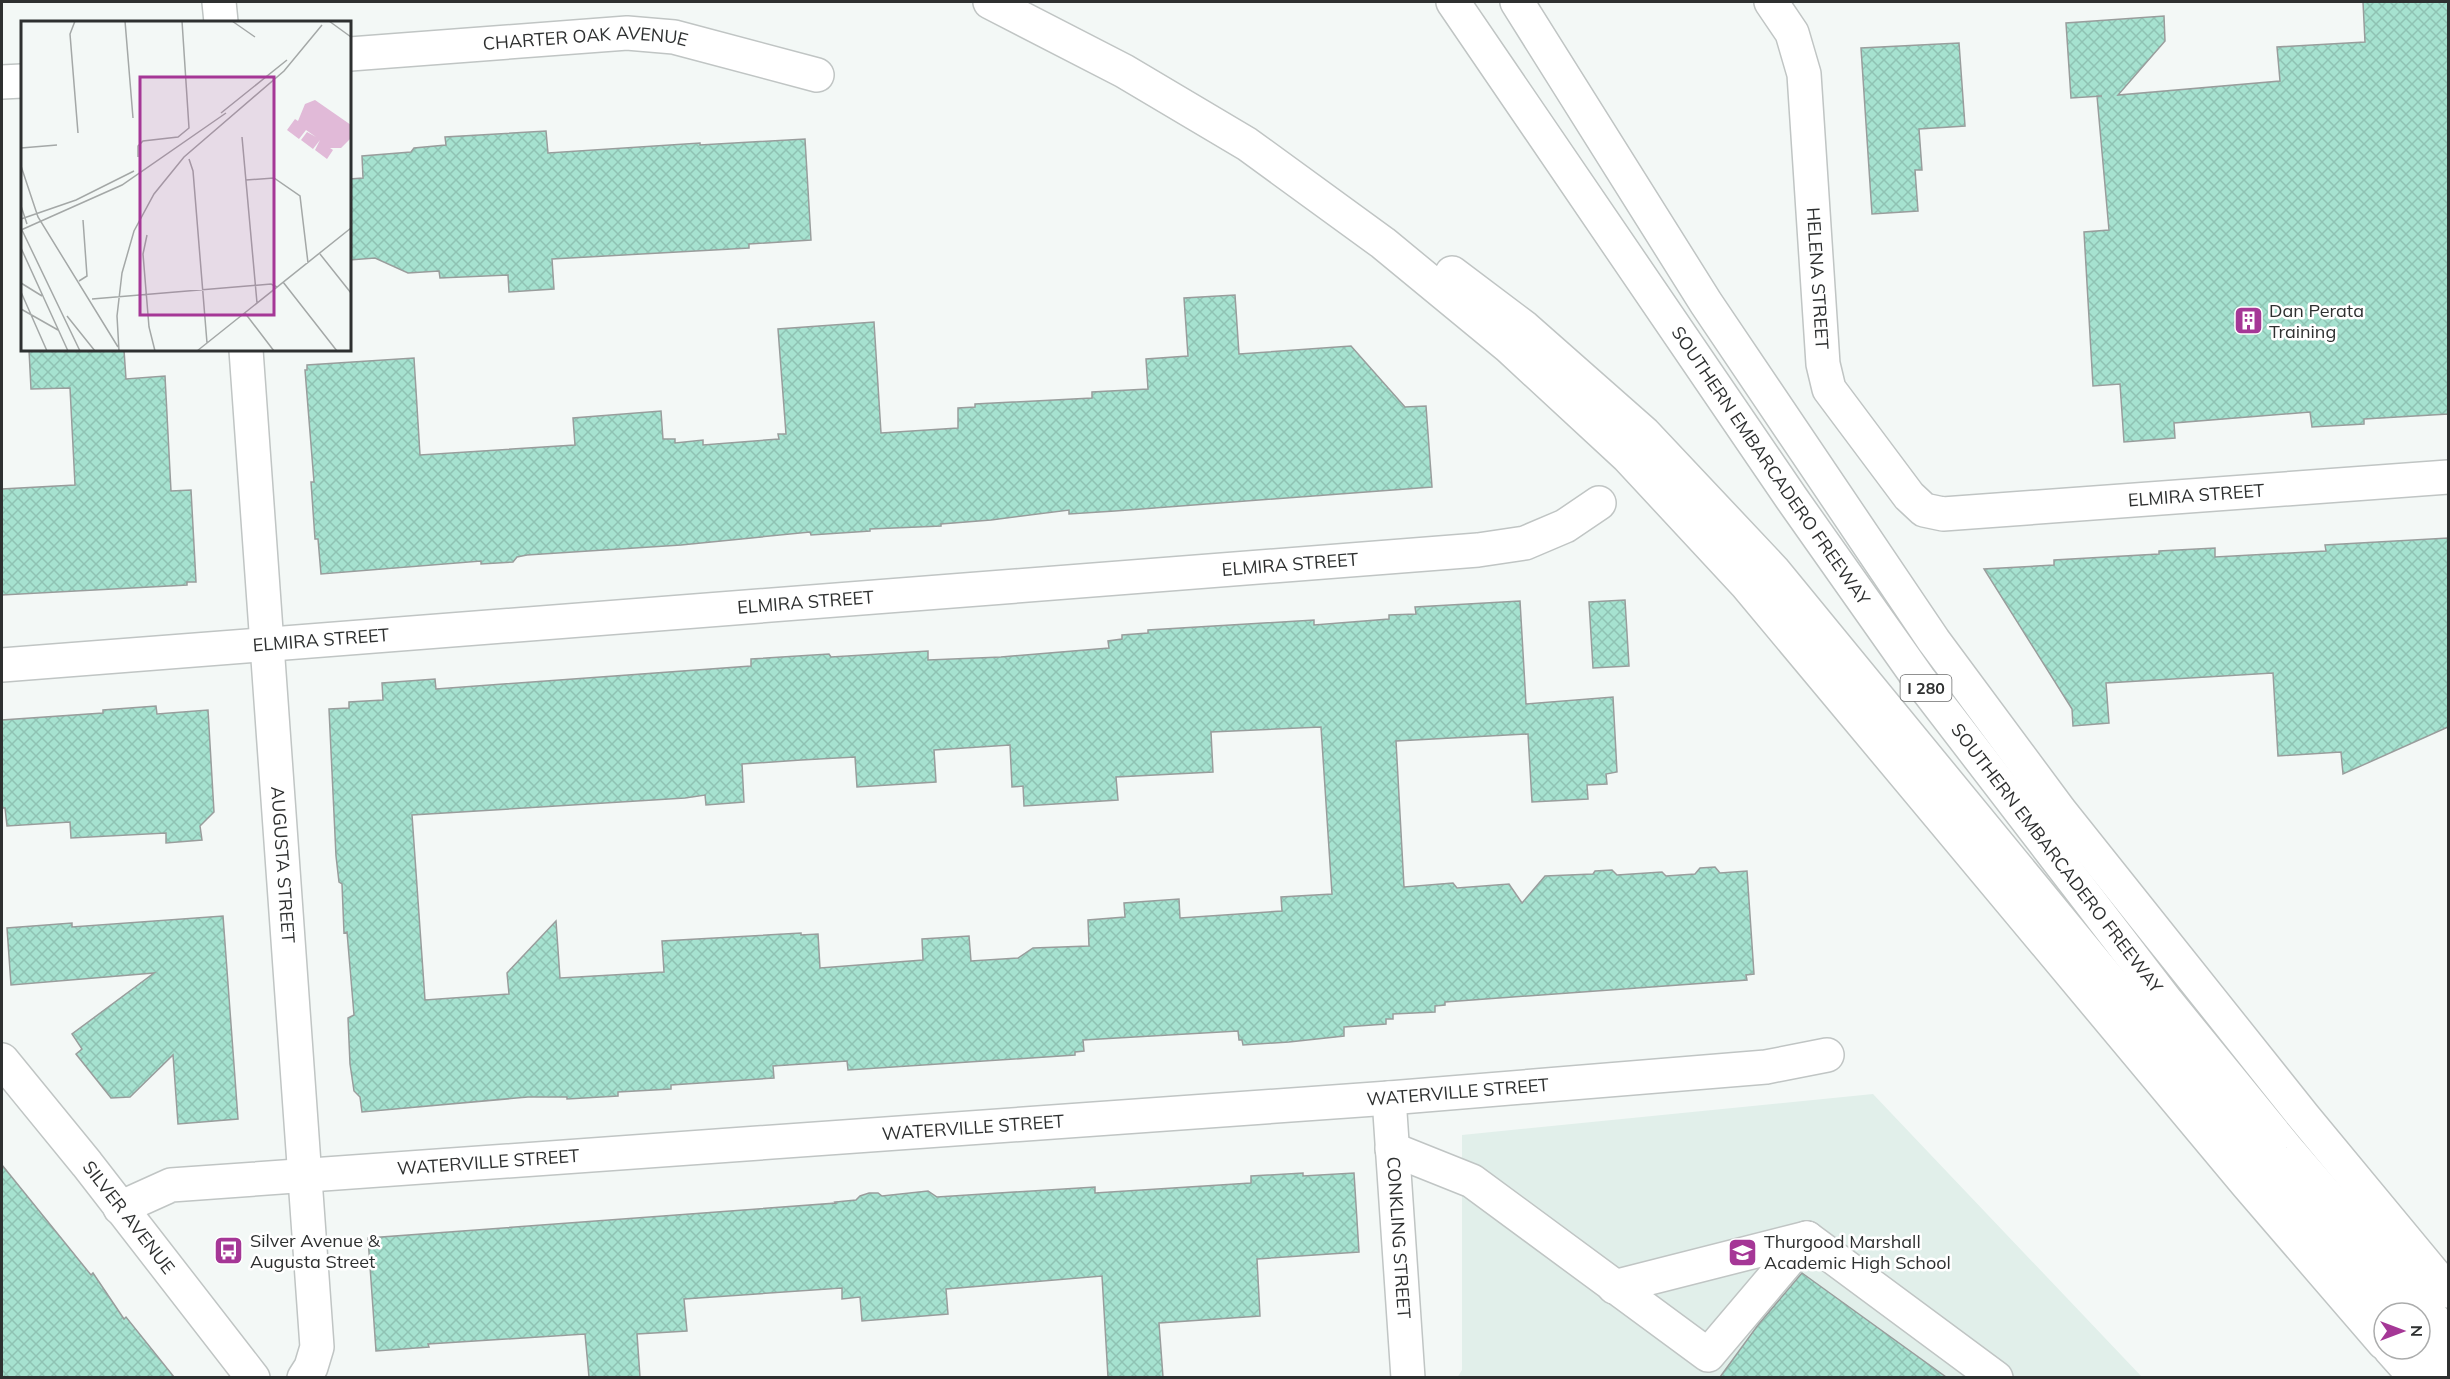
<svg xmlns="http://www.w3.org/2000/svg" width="2450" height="1379" font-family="Mulish,sans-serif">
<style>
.built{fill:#e1efea}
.building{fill:url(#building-cross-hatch);stroke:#999d9c;stroke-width:1.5;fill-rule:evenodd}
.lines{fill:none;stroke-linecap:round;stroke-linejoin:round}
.minor-casing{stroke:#c0c5c4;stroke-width:36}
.highway-casing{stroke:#c0c5c4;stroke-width:36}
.minor{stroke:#fff;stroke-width:33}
.highway{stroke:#fff;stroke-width:33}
.labels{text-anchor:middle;stroke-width:5;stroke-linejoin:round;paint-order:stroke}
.shield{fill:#fff;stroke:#6d6e6e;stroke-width:1.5}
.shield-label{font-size:16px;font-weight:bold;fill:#2e3030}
.street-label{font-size:18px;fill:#2e3030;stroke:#fff}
.poi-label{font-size:18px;fill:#2e3030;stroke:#fff;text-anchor:start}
.inset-road{fill:none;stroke:#a4a8a7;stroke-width:1.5}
.view{fill:#a53796;fill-opacity:0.15;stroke:#a53796;stroke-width:3}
.inset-edge{fill:none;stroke:#2e3030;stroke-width:3}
</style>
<defs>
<pattern id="building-cross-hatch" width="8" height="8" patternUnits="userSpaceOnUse" patternTransform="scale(1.5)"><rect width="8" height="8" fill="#a6e2d0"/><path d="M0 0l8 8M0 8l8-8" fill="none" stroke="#8fc2b3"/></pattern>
</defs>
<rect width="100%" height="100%" fill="#f3f8f6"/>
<polygon class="built" points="1873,1094 2142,1377 1457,1378 1462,1370 1462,1135"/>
<g class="building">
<polygon points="2363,2 2448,2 2448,414 2364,419 2364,424 2312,427 2310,412 2174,423 2175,438 2124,442 2120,384 2093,386 2084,232 2109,230 2097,96 2102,96 2071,98 2066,23 2164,16 2165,41 2118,95 2280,81 2277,47 2365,42"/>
<polygon points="1959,43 1965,126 1919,129 1922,170 1915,170 1918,211 1872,214 1861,48"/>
<polygon points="546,131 548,153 700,143 700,145 805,139 811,240 749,244 749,248 552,259 554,289 509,292 508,275 440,278 439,271 408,273 375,258 350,260 350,179 363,178 362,156 411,152 414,148 446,145 445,137"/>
<polygon points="1235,295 1239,354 1351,346 1405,407 1426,406 1432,487 1115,511 1069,514 1069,510 991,520 941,524 941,526 870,529 870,531 811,535 810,532 681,545 527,555 517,557 513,562 481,564 481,561 321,574 318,539 315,539 311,482 314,482 305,370 307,370 307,365 414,358 420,455 575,445 573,418 661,411 663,439 675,439 675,443 703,440 703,445 779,439 778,434 786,434 778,329 874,322 881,433 958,428 958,408 975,407 975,404 1092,398 1092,392 1148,389 1146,359 1188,356 1184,298"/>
<polygon points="29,350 124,350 126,379 165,376 171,491 191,490 196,582 187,582 187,585 2,595 2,489 75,485 70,388 31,389"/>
<polygon points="2448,538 2448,727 2343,774 2341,752 2278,756 2273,673 2106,683 2109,723 2073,726 2072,709 1984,569 2054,565 2054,560 2159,554 2159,551 2215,548 2215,557 2326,551 2325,545"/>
<polygon points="1625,600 1629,666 1593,668 1589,602"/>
<path d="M 1520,601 L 1526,704 L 1613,697 L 1617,772 L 1606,774 L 1607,784 L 1587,785 L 1588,799 L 1532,802 L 1528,734 L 1396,741 L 1404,887 L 1453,883 L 1457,888 L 1509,884 L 1522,903 L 1545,876 L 1593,874 L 1595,871 L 1612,870 L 1617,875 L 1662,872 L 1666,876 L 1695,874 L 1700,868 L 1715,867 L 1720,873 L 1747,871 L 1754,974 L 1746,975 L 1747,980 L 1445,1002 L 1445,1005 L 1435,1006 L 1435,1012 L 1393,1014 L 1393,1019 L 1386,1019 L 1386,1024 L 1344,1027 L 1344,1036 L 1289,1042 L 1243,1045 L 1242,1040 L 1239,1040 L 1238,1031 L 1083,1040 L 1084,1051 L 1075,1052 L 1075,1055 L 848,1070 L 847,1061 L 773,1066 L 774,1078 L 671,1085 L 671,1089 L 618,1092 L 618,1096 L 567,1099 L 567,1097 L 528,1097 L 362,1112 L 360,1097 L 354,1091 L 350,1064 L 348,1018 L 354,1015 L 347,932 L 344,933 L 342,884 L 339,882 L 336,856 L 329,709 L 349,708 L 349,702 L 383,700 L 382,683 L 435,679 L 436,689 L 751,666 L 751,659 L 829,654 L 831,657 L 928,651 L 928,660 L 1001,657 L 1109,648 L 1108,641 L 1122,639 L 1122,635 L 1148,633 L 1148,630 L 1314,620 L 1314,625 L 1389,619 L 1389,615 L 1416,614 L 1415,607 ZM 1321,727 L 1332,894 L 1281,897 L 1282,911 L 1180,918 L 1179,899 L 1124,903 L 1125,917 L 1088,920 L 1089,946 L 1033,948 L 1018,958 L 971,961 L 969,936 L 922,939 L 923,960 L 820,968 L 818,934 L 801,935 L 801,933 L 662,941 L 664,972 L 560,978 L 556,921 L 507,973 L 509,994 L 425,1000 L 412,815 L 685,798 L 705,795 L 706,805 L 744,802 L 742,764 L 801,760 L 855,757 L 857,787 L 936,782 L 934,750 L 1010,745 L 1012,787 L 1023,786 L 1024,806 L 1118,800 L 1116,777 L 1213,772 L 1211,732 Z"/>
<polygon points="156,706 157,714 208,710 214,812 200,826 202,840 166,843 166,833 71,838 70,822 7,826 5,808 2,808 2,720 103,713 103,710"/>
<polygon points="223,916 238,1119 178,1124 173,1055 130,1097 111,1098 76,1054 82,1049 72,1034 154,973 11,985 7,928 72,923 72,927"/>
<polygon points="2,1165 91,1275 93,1273 124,1319 126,1317 174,1377 2,1377"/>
<polygon points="1303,1173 1303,1176 1354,1173 1359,1252 1257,1259 1260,1316 1159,1323 1163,1377 1108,1377 1102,1276 946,1289 948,1314 862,1321 860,1297 842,1299 842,1288 684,1299 687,1331 637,1334 640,1377 589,1377 585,1334 428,1344 429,1347 376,1351 368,1238 836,1203 835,1202 856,1200 860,1196 869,1193 878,1193 882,1196 928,1191 937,1197 1095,1187 1095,1193 1251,1183 1251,1176"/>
<polygon points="1802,1273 1946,1377 1720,1377 1758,1325"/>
</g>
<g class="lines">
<defs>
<g id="minor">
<polyline points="219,2 221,22"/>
<path id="s1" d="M 1771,2 L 1792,33 L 1804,74 L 1823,364 L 1829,389 L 1909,496 L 1924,510 L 1943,514 L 2448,477"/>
<path id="s2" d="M 350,54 L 627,33 L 674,37 L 817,75"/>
<polyline points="2,82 22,81"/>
<path id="s3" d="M 246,350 L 317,1347 L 311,1367 L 304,1378"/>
<path id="s4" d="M 2,665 L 1478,550 L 1525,543 L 1565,526 L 1599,503"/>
<path id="s5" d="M 2,1060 L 87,1164 L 253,1378"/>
<path id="s6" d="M 1389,1098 L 1408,1378"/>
<polyline points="1392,1149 1472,1181 1708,1355 1807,1238 1996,1378"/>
<path id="s7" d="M 120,1208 L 171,1185 L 1389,1098 L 1766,1067 L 1827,1055"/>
<polyline points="1614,1287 1807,1238"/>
</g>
<g id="highway">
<polyline points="990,2 1124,71 1247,144 1383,243 1508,346 1628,457 1746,584 2247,1184 2384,1343"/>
<path id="s8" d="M 1453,2 L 1792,499 L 1919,679 L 2167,1002 L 2286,1148 L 2448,1336"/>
<polyline points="1517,2 1706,303 1934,641 2060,811 2304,1117 2448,1291"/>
<polyline points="1452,273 1525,328 1644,433 1773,570 2137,1014 2263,1163 2395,1313"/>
<polyline points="2420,1340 2448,1371"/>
<polyline points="2390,1349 2416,1378"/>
</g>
</defs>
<use href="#minor" class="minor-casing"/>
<use href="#highway" class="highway-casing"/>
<use href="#minor" class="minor"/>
<use href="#highway" class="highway"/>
</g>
<defs>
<symbol id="building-square" viewBox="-11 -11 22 22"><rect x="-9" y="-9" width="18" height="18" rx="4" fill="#a53796" stroke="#fff"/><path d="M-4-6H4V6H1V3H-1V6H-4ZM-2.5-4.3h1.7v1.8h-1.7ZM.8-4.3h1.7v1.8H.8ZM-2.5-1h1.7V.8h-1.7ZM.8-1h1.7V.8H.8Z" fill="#fff"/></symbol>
<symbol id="bus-square" viewBox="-11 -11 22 22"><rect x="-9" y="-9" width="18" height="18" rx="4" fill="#a53796" stroke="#fff"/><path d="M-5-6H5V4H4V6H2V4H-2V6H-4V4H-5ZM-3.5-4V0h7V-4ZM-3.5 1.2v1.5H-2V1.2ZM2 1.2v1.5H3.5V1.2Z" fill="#fff"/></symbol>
<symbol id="school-square" viewBox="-11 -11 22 22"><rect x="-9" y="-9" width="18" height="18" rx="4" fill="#a53796" stroke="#fff"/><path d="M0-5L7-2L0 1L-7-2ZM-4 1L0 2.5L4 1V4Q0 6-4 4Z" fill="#fff"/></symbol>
</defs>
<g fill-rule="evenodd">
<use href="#building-square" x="2232" y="304" width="33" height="33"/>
<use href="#bus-square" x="212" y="1234" width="33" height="33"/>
<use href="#school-square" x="1726" y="1236" width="33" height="33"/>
</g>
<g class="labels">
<rect class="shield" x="1900.5" y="675" width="51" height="26" rx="4.5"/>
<g class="shield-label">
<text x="1926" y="694">I 280</text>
</g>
<g class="street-label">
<text dy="6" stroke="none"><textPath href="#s2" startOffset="236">CHARTER OAK AVENUE</textPath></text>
<text dy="6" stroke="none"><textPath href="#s1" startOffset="285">HELENA STREET</textPath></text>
<text dy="6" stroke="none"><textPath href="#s8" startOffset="562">SOUTHERN EMBARCADERO FREEWAY</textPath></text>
<text dy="6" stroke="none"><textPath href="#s1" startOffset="824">ELMIRA STREET</textPath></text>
<text dy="6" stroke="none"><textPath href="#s4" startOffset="1292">ELMIRA STREET</textPath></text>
<text dy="6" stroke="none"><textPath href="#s4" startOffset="806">ELMIRA STREET</textPath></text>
<text dy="6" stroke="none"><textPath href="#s4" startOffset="320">ELMIRA STREET</textPath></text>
<text dy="6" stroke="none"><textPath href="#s8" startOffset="1048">SOUTHERN EMBARCADERO FREEWAY</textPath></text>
<text dy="6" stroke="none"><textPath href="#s3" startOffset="516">AUGUSTA STREET</textPath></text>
<text dy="6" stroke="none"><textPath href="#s7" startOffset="1346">WATERVILLE STREET</textPath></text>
<text dy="6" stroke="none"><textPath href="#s7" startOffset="860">WATERVILLE STREET</textPath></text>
<text dy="6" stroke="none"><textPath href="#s7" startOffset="374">WATERVILLE STREET</textPath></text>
<text dy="6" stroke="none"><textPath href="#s5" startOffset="202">SILVER AVENUE</textPath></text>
<text dy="6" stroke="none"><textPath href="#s6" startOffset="140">CONKLING STREET</textPath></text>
</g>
<g class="poi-label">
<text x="2269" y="317">Dan Perata<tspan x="2269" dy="21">Training</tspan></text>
<text x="250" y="1247">Silver Avenue &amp;<tspan x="250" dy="21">Augusta Street</tspan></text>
<text x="1764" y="1248">Thurgood Marshall<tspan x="1764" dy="21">Academic High School</tspan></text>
</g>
</g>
<g transform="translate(21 21)">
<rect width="330" height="330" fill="#f3f8f6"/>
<path d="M 291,81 L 326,103 L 329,112 L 322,123 L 310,124 L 282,104 L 281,92 Z" fill="#e1bad8"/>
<path d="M 294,79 L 330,104 L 330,117 L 320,127 L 309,127 L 312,129 L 306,138 L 294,129 L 299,119 L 292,128 L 280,119 L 286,111 L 295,116 L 285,109 L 278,118 L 266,109 L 274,98 L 277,100 L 284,83 Z" fill="#e1bad8"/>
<path class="inset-road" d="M 54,0 L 49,13 L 57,112M 104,0 L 112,97M 211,0 L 234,16M 308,0 L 330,16M 200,92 L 266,39M 221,116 L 236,282M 0,127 L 36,124M 117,136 L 117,125 L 122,120 L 157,116 L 168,107 L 161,0M 168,138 L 172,150 L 186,322M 0,145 L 17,196 L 97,326M 225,159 L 253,157 L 279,175 L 287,242M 0,185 L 6,203M 0,198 L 55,179 L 113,150M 0,207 L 59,330M 0,209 L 101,164 L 205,92M 126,214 L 122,233 L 128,306 L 134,330M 0,227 L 47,330M 299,233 L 330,272M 58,260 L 66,255 L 62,199M 262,261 L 316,330M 0,262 L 21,275M 0,271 L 26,330M 71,278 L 250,263 L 256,266M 0,288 L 37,309M 224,292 L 253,330M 46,295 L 74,330M 98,330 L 96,295 L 101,252 L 113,210 L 133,173 L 163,136 L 263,50 L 301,4M 176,330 L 330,207"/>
<path class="view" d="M 119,56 L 253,56 L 253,294 L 119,294 Z"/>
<rect width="330" height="330" class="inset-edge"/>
</g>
<rect width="2450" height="1379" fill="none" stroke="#2e3030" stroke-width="6"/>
<g transform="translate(2402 1331) rotate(90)"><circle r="28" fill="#ffffff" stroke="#abacac" stroke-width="1.5"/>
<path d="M0-4.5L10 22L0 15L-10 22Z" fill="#a53796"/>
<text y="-9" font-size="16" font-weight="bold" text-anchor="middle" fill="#2e3030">N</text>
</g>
</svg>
